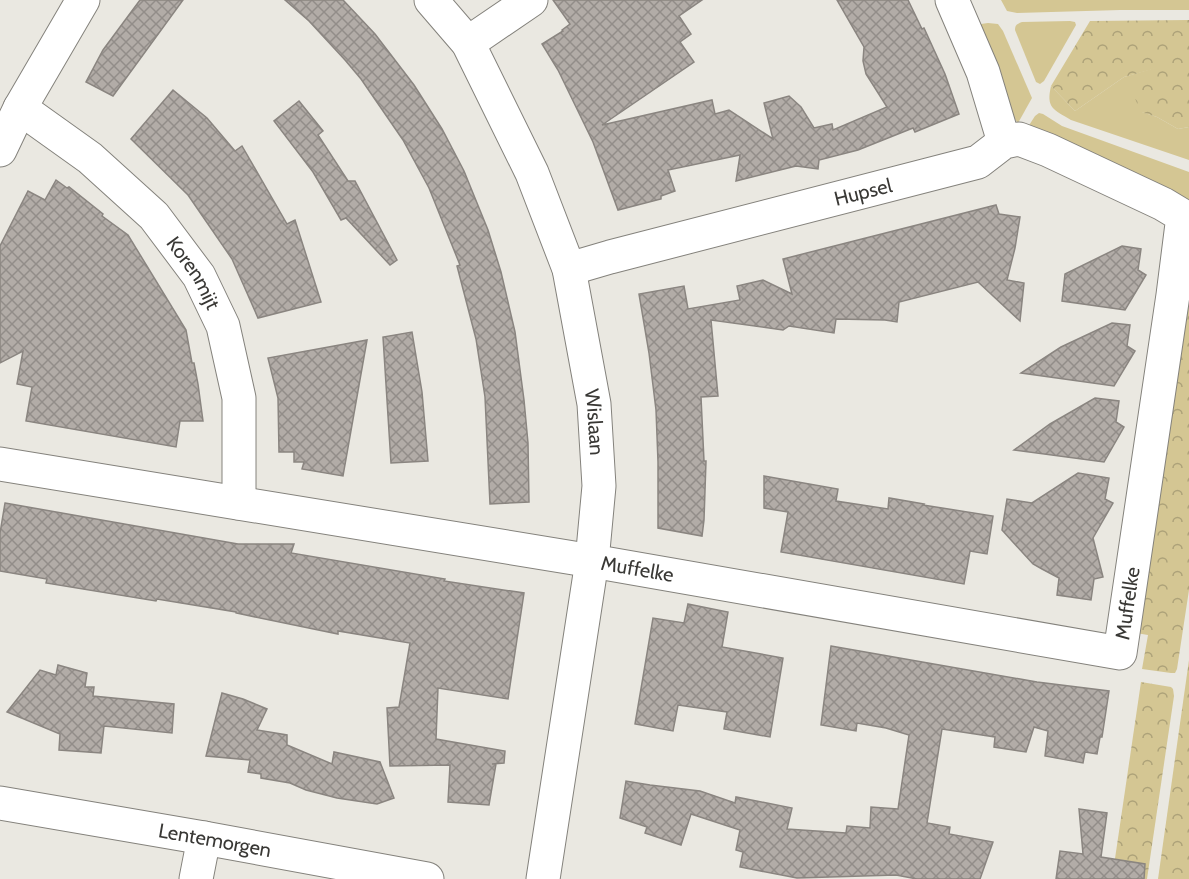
<svg xmlns="http://www.w3.org/2000/svg" width="1189" height="879" font-family="Cabin,sans-serif">
<style>
.grass{fill:#d4c693}
.forest{fill:url(#forest-crowns)}
.building{fill:url(#building-cross-hatch);stroke:#8a8580;stroke-width:1.5}
.lines{fill:none;stroke-linecap:round;stroke-linejoin:round}
.street-casing{stroke:#84827c;stroke-width:35}
.street{stroke:#fff;stroke-width:33}
.labels{text-anchor:middle;stroke-width:5;stroke-linejoin:round;paint-order:stroke}
.street-label{font-size:20px;fill:#393835;stroke:#fff}
</style>
<defs>
<pattern id="forest-crowns" width="20" height="18" patternUnits="userSpaceOnUse" patternTransform="scale(1.5)"><rect width="20" height="18" fill="#d4c693"/><path d="M2 6a3 3 0 1 1 6 0M12 15a3 3 0 1 1 6 0" fill="none" stroke="#ada279"/></pattern>
<pattern id="building-cross-hatch" width="8" height="8" patternUnits="userSpaceOnUse" patternTransform="scale(1.5)"><rect width="8" height="8" fill="#b2aca7"/><path d="M0 0l8 8M0 8l8-8" fill="none" stroke="#928d89"/></pattern>
</defs>
<rect width="100%" height="100%" fill="#eae8e1"/>
<g class="grass">
<polygon points="1001,0 1189,0 1189,10 1120,10 1017,13 1007,11"/>
<path d="M 1070,21 L 1075,22 L 1076,25 L 1044,81 L 1040,84 L 1036,82 L 1015,30 C 1015,25 1017,24 1022,22 Z"/>
<polygon points="988,23 998,24 1003,31 1032,98 1018,123 1013,117 974,25"/>
<path d="M 1158,67 L 1142,112 L 1157,117 L 1178,129 L 1189,127 L 1189,160 L 1071,120 C 1053,109 1046,108 1051,86 L 1075,111 L 1124,77 Z"/>
<polygon points="1039,113 1043,114 1062,126 1189,172 1189,201 1026,130 1035,116"/>
</g>
<g class="forest">
<polygon points="1189,20 1189,127 1178,129 1157,117 1141,112 1133,94 1157,68 1124,77 1075,111 1051,86 1090,21"/>
<polygon points="1189,254 1189,590 1177,669 1175,673 1171,673 1142,669 1148,635 1136,633"/>
<polygon points="1189,660 1189,879 1158,879"/>
<polygon points="1141,682 1171,687 1173,689 1174,696 1147,879 1112,879"/>
</g>
<g class="building">
<polygon points="140,0 183,0 113,96 86,82 103,50"/>
<polygon points="285,0 343,0 375,34 414,85 442,129 464,171 488,230 501,272 515,332 524,400 528,443 529,502 490,504 485,397 476,339 457,266 460,265 429,188 403,140 361,79 345,60 309,21"/>
<polygon points="553,0 702,0 679,16 691,34 680,42 694,62 602,125 712,100 715,114 729,110 773,139 764,103 789,96 801,107 814,128 832,124 833,130 887,107 866,74 863,61 864,47 837,0 908,0 922,29 924,28 945,74 959,114 915,132 913,128 858,150 819,160 818,169 796,166 736,181 740,155 668,170 675,191 661,196 661,199 618,210 593,142 558,70 542,44 563,31 562,30 570,24"/>
<polygon points="173,90 207,118 235,151 242,146 287,224 295,220 321,302 258,318 232,259 188,195 131,139"/>
<polygon points="299,101 323,131 318,135 348,181 355,181 397,260 390,265 346,218 341,220 313,172 274,121"/>
<polygon points="56,180 67,188 69,187 103,214 102,216 128,235 186,330 192,363 194,363 198,384 203,421 180,421 176,447 26,421 32,387 17,384 23,351 0,363 0,246 28,191 45,200"/>
<polygon points="996,205 999,214 1020,217 1015,248 1007,280 1024,283 1020,321 978,282 899,302 897,322 885,320 836,319 834,333 789,326 783,330 711,320 718,396 701,397 704,461 706,461 704,520 702,536 658,528 658,462 656,410 649,353 639,294 684,286 688,309 740,300 737,286 763,280 792,294 783,259"/>
<polygon points="1122,246 1141,249 1138,270 1146,275 1125,310 1062,301 1065,274"/>
<polygon points="1112,323 1130,325 1127,346 1135,351 1114,386 1021,373 1061,347"/>
<polygon points="412,332 422,392 428,461 391,463 383,337"/>
<polygon points="367,340 343,476 302,469 304,462 294,462 294,452 279,452 278,398 268,358"/>
<polygon points="1095,398 1119,401 1116,422 1124,427 1104,462 1014,450 1050,424"/>
<polygon points="1078,473 1109,478 1105,499 1113,503 1093,538 1103,577 1094,579 1091,600 1057,595 1059,578 1042,569 1033,564 1002,530 1007,499 1032,503"/>
<polygon points="764,476 838,489 836,501 888,509 889,498 924,504 923,505 993,516 987,554 970,551 964,584 781,552 788,512 764,508"/>
<polygon points="5,503 238,544 294,544 291,553 445,579 444,581 524,593 508,699 438,688 436,739 505,751 504,763 492,764 496,764 489,805 448,802 450,765 390,766 387,708 399,707 410,643 338,631 338,634 236,613 236,612 157,599 156,601 46,583 47,579 0,571 0,533"/>
<polygon points="688,604 728,612 722,647 783,658 770,737 724,729 727,712 678,705 673,731 635,724 653,618 684,623"/>
<polygon points="831,646 1037,682 1109,691 1102,737 1100,737 1097,754 1085,752 1083,763 1045,756 1048,731 1034,727 1026,752 994,747 995,737 942,729 927,823 950,827 949,834 993,842 980,879 917,879 896,875 797,878 740,867 743,852 736,850 740,830 691,814 681,845 645,833 647,827 620,818 626,781 650,785 700,791 735,803 736,797 792,808 787,829 846,833 847,826 870,828 871,807 898,809 909,735 886,728 857,723 856,731 821,725"/>
<polygon points="58,665 87,673 85,687 94,687 93,696 174,704 172,733 104,726 101,753 59,750 60,734 7,712 40,670 56,675"/>
<polygon points="222,693 243,699 267,709 257,730 287,735 287,745 332,764 334,752 380,762 394,798 377,804 337,798 306,790 290,783 261,778 261,774 248,772 250,760 206,756"/>
<polygon points="1079,809 1107,813 1101,857 1145,864 1144,879 1056,879 1060,851 1083,854"/>
</g>
<g class="lines">
<defs>
<g id="street">
<path id="s1" d="M 431,0 L 468,43 L 532,173 L 569,269 L 594,404 L 599,486 L 592,561 L 543,879"/>
<polyline points="952,0 983,72 1004,142"/>
<polyline points="468,43 531,0"/>
<path id="s2" d="M 20,108 L 90,158 L 154,216 L 199,276 L 223,326 L 239,398 L 239,503"/>
<polyline points="0,150 20,108 83,0"/>
<path id="s3" d="M 0,464 L 592,561 L 1120,653 L 1173,295 L 1183,216 L 1163,204 L 1048,150 L 1019,139 L 1004,142 L 978,162 L 610,257 L 569,269"/>
<path id="s4" d="M 0,803 L 204,838 L 427,879"/>
<polyline points="196,879 204,838"/>
</g>
</defs>
<use href="#street" class="street-casing"/>
<use href="#street" class="street"/>
</g>
<g class="labels">
<g class="street-label">
<text transform="translate(863 192) rotate(-14)" y="7">Hupsel</text>
<text dy="7" stroke="none"><textPath href="#s2" startOffset="242">Korenmijt</textPath></text>
<text dy="7" stroke="none"><textPath href="#s1" startOffset="460">Wislaan</textPath></text>
<text dy="7" stroke="none"><textPath href="#s3" startOffset="646">Muffelke</textPath></text>
<text dy="7" stroke="none"><textPath href="#s3" startOffset="1186">Muffelke</textPath></text>
<text dy="7" stroke="none"><textPath href="#s4" startOffset="218">Lentemorgen</textPath></text>
</g>
</g>
</svg>
